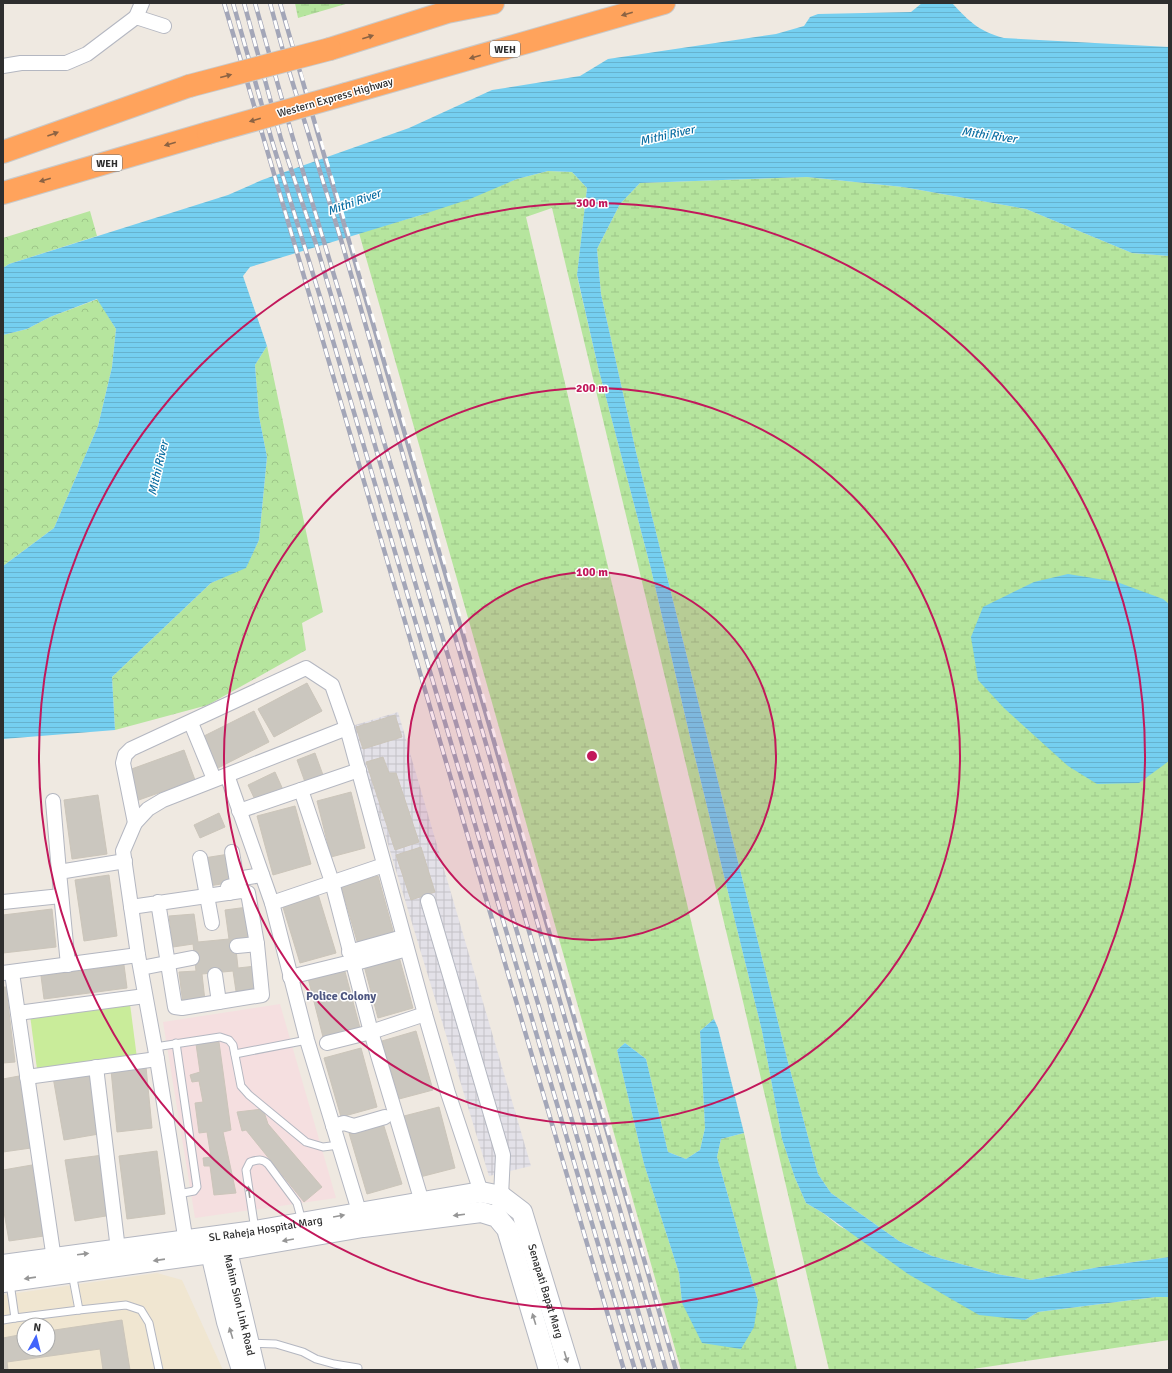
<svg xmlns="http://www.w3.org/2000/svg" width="1172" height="1373" font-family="Signika,sans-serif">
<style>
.industrial{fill:url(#industrial-grid)}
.education{fill:#f0e6d1;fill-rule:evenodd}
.medical{fill:#f5dfe0}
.forest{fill:url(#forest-crowns)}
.wetland{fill:url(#wetland-marsh)}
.pitch{fill:#c9ec9a}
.water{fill:url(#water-rules)}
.building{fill:#cbc7bf;stroke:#cbc5ba}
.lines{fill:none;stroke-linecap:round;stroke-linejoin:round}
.lane-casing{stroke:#b4b7c1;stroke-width:9}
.street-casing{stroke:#b4b7c1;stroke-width:16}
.secondary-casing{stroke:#b4b7c1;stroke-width:22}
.highway-casing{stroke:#c9c9c9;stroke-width:24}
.lane{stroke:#fff;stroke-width:7}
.street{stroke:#fff;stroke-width:14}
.secondary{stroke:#fff;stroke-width:20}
.highway{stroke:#ffa35c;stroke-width:22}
.rail-casing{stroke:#a3a6b8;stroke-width:4.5}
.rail{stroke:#fff;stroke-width:3;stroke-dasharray:9;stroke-linecap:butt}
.highway-bridge-casing{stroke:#c9c9c9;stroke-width:24;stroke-linecap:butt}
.highway-bridge{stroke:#ffa35c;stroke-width:22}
.oneway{fill:#8c6343}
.oneway2{fill:#969696}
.ring{fill:none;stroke:#c2185b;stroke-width:2}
.labels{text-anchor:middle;stroke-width:3;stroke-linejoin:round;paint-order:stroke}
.shield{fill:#fff;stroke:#6d6d6d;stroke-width:1}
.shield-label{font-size:10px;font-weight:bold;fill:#2e2e2e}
.street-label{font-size:11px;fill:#2e2e2e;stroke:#fff}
.water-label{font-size:12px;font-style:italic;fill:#0d6fa3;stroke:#fff}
.neighbourhood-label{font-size:12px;font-weight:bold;fill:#4d5680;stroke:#fff}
.centre{fill:#c2185b;stroke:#fff;stroke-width:2}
.ring-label{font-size:12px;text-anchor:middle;font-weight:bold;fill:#c2185b;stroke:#fff;stroke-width:3;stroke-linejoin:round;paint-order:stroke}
</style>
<defs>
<pattern id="industrial-grid" width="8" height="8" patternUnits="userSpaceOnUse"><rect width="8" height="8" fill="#e3e1e8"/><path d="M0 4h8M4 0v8" fill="none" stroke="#c3c1c7"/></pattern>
<pattern id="forest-crowns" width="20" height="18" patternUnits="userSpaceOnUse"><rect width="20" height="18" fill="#b6e59e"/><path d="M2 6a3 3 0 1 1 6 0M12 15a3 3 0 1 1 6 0" fill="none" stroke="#9dc588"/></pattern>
<pattern id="wetland-marsh" width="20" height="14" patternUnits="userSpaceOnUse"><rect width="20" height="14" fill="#b6e59e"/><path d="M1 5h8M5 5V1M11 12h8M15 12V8" fill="none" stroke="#9dc588"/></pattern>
<pattern id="water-rules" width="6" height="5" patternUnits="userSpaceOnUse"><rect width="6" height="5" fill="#75cff0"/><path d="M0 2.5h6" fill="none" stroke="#66b2ce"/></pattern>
</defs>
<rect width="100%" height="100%" fill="#efe9e1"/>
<polygon class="industrial" points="398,712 531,1166 489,1176 352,726"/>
<path class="education" d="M 157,1273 L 182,1280 L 223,1370 L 3,1370 L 3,1295 ZM 24,1325 L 48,1325 L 48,1349 L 24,1349 Z"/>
<polygon class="medical" points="280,1004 336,1198 195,1218 163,1022"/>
<g class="forest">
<polygon points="90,211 97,236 9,264 3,268 3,238"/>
<polygon points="98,299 116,329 112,367 98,426 54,528 3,566 3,335 27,329 50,317"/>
<polygon points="267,346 323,612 302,623 306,650 208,705 115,730 112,677 211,583 246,567 259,540 267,457 259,416 255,365"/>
</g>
<g class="wetland">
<polygon points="295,3 349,3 298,18"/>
<polygon points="548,171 572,172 587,188 577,276 598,367 651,569 690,737 762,1031 782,1139 795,1178 806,1203 823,1213 839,1226 1025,1320 1038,1312 1156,1297 1169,1297 1169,1340 966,1370 829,1370 741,993 552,208 526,217 714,1019 700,1031 705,1128 700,1150 686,1159 668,1152 646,1059 625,1043 617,1050 644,1164 679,1273 682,1303 758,1301 717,1157 721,1139 744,1133 797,1370 681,1370 359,233 421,215 517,179"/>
<polygon points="807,177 903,187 1026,209 1132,253 1169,256 1169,1257 1099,1267 1031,1280 997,1274 932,1256 899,1241 831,1193 818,1174 788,1062 636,452 601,294 597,249 620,204 640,183"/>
</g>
<polygon class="pitch" points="130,1004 137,1058 37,1069 30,1015"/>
<g class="water">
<path d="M 922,3 L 952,3 C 970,22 978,31 1004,38 L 1169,47 L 1169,256 L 1132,253 L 1026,209 L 903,187 L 807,177 L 640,183 L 620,204 L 597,249 L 601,294 L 636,452 L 788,1062 L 818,1174 L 831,1193 L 899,1241 L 932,1256 L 997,1274 L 1031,1280 L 1099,1267 L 1169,1257 L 1169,1297 L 1156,1297 L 1038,1312 L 1025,1320 L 979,1315 L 908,1274 L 823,1213 L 806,1203 L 795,1178 L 782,1139 L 762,1031 L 690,737 L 651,569 L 598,367 L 577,275 L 587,188 L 572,172 L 548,171 L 517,179 L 470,199 L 421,215 L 250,267 L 243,276 L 267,346 L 255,365 L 259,416 L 267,457 L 259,540 L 246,568 L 211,583 L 112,677 L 115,730 L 3,739 L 3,566 L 54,528 L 98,426 L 112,367 L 116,329 L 97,299 L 50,317 L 27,329 L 3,335 L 3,268 L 9,264 L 228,195 L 262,180 L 409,128 L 492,90 L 580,76 L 608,59 L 776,34 L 804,26 L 810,17 L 818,14 L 911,12 Z"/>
<polygon points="1068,574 1117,582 1163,599 1169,604 1169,761 1139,783 1097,784 1068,766 1004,708 978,680 971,637 983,607 1034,582"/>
<polygon points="714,1019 718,1028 744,1133 721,1139 717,1157 758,1301 754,1327 741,1349 702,1343 682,1303 679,1273 644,1164 617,1050 625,1043 646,1059 668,1152 686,1159 700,1150 705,1128 700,1031"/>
</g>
<g class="building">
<polygon points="307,683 322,711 274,737 258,709"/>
<polygon points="254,711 269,742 216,769 200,738"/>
<polygon points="395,715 402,737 363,749 356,727"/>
<polygon points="184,750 195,780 136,801 126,771"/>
<polygon points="315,753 323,775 305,782 297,760"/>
<polygon points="383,757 389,773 396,773 419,842 395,850 366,762"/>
<polygon points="275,772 284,792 257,804 248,785"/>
<polygon points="351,792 365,848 331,857 317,801"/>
<polygon points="98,795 107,854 72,859 64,800"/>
<polygon points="295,806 311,864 273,875 257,816"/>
<polygon points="219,813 225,827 200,838 194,825"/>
<polygon points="421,847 435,892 411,900 396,855"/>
<polygon points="229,854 233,882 209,886 204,858"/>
<polygon points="109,875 117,936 84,941 75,880"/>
<polygon points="378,876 395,938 359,948 341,886"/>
<polygon points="318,894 336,953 300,963 282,904"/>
<polygon points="248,907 252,938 235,940 238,968 256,966 260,995 237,998 233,971 202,974 205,1001 183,1004 179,972 196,971 193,944 173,947 169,916 194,914 198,942 229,939 225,910"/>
<polygon points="52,909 56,947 3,953 3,915"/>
<polygon points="398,953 413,1008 378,1018 363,962"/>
<polygon points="124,965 127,988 44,999 41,976"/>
<polygon points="344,968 360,1028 323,1037 308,978"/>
<polygon points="3,987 6,987 15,1062 3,1063"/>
<polygon points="416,1031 433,1090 399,1099 382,1041"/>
<polygon points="219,1042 231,1130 223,1132 236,1193 214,1195 210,1166 204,1166 203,1158 211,1157 207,1132 199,1133 195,1103 203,1102 199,1081 192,1082 190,1075 200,1072 196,1044"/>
<polygon points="361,1048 377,1107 341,1117 324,1058"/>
<polygon points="146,1067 152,1128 117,1132 111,1070"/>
<polygon points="89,1072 99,1134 64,1140 53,1077"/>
<polygon points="19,1076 31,1148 3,1152 3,1079"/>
<polygon points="439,1107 455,1168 420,1177 404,1116"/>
<polygon points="263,1109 268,1124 322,1187 304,1202 246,1130 242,1131 237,1112"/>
<polygon points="383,1123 402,1184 367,1194 349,1133"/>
<polygon points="157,1151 165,1214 127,1219 119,1156"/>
<polygon points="103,1155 112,1215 75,1221 65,1160"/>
<polygon points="32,1165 44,1236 9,1241 3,1206 3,1170"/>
<polygon points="122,1320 130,1370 103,1370 100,1349 7,1362 8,1370 3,1370 3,1338 24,1334 24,1349 48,1349 48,1331"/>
</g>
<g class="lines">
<defs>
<g id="lane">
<polyline points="176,1043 197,1187 194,1191 178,1194"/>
<polyline points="155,1047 220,1037 229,1040 233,1045 241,1086 249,1095 306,1142 323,1147 339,1145"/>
<polyline points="235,1054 307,1040"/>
<path d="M 255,1230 L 246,1170 L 250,1162 C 257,1160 262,1158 268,1164 L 297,1203 L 302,1221"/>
<polyline points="72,1273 79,1310 126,1305 141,1310 149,1323 159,1370"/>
<polyline points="10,1283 15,1318 79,1310"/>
<polyline points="3,1320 15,1318"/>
<polyline points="250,1343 276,1344 303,1352 316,1359 334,1364 358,1368"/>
</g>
<g id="street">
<polyline points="136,17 142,3"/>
<polyline points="3,66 21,63 66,63 87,54 136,17 164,26"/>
<polyline points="191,723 214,779"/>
<polyline points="227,775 347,728 425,1014 448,1093 481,1192"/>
<polyline points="301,790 332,882 371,1032 422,1202"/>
<polyline points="53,801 59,872"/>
<polyline points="239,811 359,770"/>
<polyline points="135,823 123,763 125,755 131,749 306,668 332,685 347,728"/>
<polyline points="200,858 212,923"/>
<polyline points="237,879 262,875"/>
<polyline points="229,893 228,887 235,885 237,882 232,852"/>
<polyline points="428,901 503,1155 501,1196 497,1217"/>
<polyline points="3,902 61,896"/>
<polyline points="272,903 384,865"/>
<polyline points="131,907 241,891 248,893 257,944 262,995 182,1008 175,1007 158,902"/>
<polyline points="237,946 257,944"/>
<polyline points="349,952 403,937"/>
<polyline points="352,964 407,949"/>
<polyline points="68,965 59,872 125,861"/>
<polyline points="141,968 192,958"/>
<polyline points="3,973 138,955"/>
<polyline points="12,973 55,1266"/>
<polyline points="215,975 219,1002"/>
<polyline points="290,977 351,962"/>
<polyline points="18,1013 145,996"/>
<polyline points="327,1043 371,1032 425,1014"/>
<polyline points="96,1067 119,1258"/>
<polyline points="27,1077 157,1059"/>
<polyline points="333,1126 344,1123 354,1126 385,1117"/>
<polyline points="187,1249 157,1059 138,955 123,851 135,823 148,809 163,800 227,775 272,903 307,1040 362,1221"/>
</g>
<g id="secondary">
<path id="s1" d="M 220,1239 L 227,1251 L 255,1370"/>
<polyline points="216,1241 211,1253 227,1322 242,1370"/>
<path id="s2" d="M 3,1265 L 255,1231 L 481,1192 L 501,1196 L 522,1212 L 570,1370"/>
<polyline points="3,1282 211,1253 363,1227 481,1212 497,1217 507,1229 549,1370"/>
</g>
<g id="highway">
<polyline points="330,49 447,12 493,3"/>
<polyline points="346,94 664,3"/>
<polyline points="3,152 189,86"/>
<polyline points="3,193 208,133"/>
</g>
</defs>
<use href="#lane" class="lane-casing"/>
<use href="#street" class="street-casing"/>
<use href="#secondary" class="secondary-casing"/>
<use href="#highway" class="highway-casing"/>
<use href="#lane" class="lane"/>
<use href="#street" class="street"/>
<use href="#secondary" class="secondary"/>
<use href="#highway" class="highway"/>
<defs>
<g id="rail">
<polyline points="224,3 624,1370"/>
<polyline points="233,3 272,141 321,300 635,1370"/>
<polyline points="244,3 281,139 317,247 645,1370"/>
<polyline points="255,3 292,135 493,806 655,1370"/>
<polyline points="270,3 285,58 342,243 666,1370"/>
<path d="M 280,3 C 416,458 546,914 676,1370"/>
</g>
</defs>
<use href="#rail" class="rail-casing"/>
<use href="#rail" class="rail"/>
<defs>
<g id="highway-bridge">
<polyline points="189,86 330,49"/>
<polyline points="208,133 346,94"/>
</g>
</defs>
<use href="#highway-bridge" class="highway-bridge-casing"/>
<use href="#highway-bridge" class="highway-bridge"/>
</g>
<defs><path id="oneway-solid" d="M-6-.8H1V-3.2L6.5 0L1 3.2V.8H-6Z"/></defs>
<g class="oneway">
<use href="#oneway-solid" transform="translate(627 14) rotate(164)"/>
<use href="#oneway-solid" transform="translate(368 37) rotate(-18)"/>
<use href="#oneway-solid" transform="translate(475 57) rotate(164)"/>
<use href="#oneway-solid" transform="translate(226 76) rotate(-15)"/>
<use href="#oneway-solid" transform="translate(255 120) rotate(164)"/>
<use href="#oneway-solid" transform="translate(53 134) rotate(-20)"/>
<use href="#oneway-solid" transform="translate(170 144) rotate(164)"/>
<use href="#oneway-solid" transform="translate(45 180) rotate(164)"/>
</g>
<g class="oneway2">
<use href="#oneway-solid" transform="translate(249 1192) rotate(-98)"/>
<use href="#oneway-solid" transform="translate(459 1215) rotate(173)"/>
<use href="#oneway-solid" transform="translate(339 1216) rotate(-10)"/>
<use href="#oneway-solid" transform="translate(288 1240) rotate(170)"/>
<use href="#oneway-solid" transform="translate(83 1254) rotate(-7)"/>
<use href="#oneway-solid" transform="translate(159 1260) rotate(172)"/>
<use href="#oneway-solid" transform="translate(30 1278) rotate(172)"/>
<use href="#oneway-solid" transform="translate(534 1319) rotate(-107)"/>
<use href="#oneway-solid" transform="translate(231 1333) rotate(-107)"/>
<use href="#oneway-solid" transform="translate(566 1357) rotate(73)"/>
</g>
<circle cx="592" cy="756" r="184" fill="#c2185b" fill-opacity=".12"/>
<g class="ring">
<circle cx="592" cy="756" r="184"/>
<circle cx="592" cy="756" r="368"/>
<circle cx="592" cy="756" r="553"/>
</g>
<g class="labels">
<g class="shield">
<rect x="490" y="41" width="30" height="16" rx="3"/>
<rect x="92" y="155" width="30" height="16" rx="3"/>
</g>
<g class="shield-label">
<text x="505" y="53">WEH</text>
<text x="107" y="167">WEH</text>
</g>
<g class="street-label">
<text transform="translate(335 97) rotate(-16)" y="4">Western Express Highway</text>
<text dy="4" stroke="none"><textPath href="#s2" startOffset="265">SL Raheja Hospital Marg</textPath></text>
<text dy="4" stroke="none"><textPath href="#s2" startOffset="613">Senapati Bapat Marg</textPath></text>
<text dy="4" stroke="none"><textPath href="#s1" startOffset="69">Mahim Sion Link Road</textPath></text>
</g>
<g class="water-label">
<text transform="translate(667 135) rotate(-13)" y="4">Mithi River</text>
<text transform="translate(989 135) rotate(8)" y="4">Mithi River</text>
<text transform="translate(354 202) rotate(-20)" y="4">Mithi River</text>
<text transform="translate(158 468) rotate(-77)" y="4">Mithi River</text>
</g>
<g class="neighbourhood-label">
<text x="341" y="1000">Police Colony</text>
</g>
</g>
<circle cx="592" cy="756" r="6" class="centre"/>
<g class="ring-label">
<text x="592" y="207">300 m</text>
<text x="592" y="392">200 m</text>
<text x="592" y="576">100 m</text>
</g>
<rect width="1172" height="1373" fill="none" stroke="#2e2e2e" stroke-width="8"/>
<g transform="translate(36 1337) rotate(7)"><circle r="19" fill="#ffffff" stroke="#ababab"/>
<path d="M0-3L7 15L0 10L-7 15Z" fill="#4264fb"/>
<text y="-6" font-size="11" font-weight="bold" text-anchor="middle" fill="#2e2e2e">N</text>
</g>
</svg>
